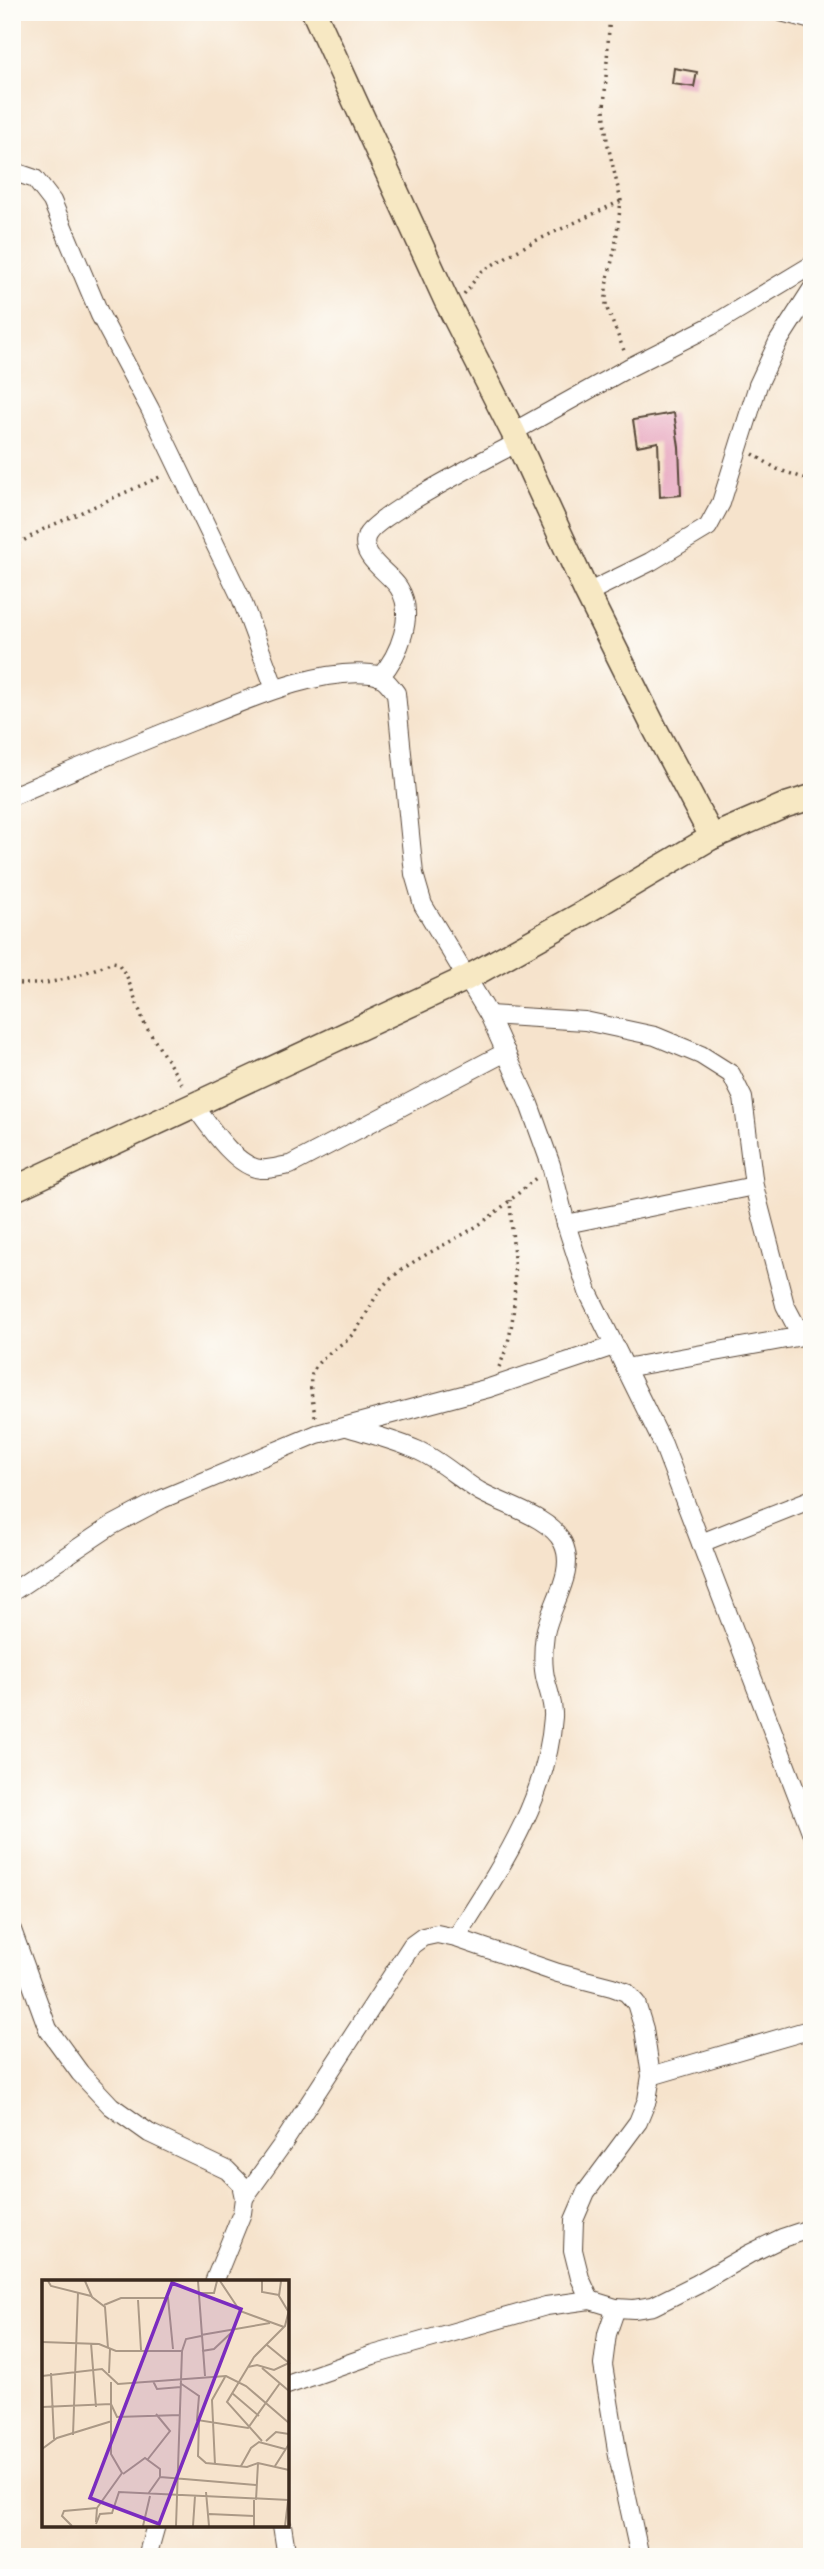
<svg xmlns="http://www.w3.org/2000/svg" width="824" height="2569" font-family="Caveat,sans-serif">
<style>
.building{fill:#eab1c6}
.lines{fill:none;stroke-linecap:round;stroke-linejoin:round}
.street-casing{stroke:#574638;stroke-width:20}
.secondary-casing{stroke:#574638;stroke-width:27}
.path{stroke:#574638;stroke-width:3.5;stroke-dasharray:2 5;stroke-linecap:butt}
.street{stroke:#fff;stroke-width:18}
.secondary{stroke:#f7e8c3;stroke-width:24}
.inset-road{fill:none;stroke:#ab9986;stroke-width:2}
.view{fill:#7b2cbf;fill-opacity:0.15;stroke:#7b2cbf;stroke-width:3.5}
.inset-edge{fill:none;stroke:#3b2a1e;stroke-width:3.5}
</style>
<rect width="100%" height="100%" fill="#fdfcf7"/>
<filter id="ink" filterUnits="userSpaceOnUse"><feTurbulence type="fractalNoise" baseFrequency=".0143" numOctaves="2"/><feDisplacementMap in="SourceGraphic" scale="14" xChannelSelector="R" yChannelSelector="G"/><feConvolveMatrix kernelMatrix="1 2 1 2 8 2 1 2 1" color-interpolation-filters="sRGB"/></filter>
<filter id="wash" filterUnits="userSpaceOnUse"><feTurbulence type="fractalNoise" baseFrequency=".00686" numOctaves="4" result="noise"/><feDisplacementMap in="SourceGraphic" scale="28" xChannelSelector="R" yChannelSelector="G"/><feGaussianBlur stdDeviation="1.57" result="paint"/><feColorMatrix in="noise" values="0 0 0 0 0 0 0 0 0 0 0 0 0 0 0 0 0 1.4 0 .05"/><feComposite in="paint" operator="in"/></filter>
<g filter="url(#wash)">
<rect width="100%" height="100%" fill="#f6e3cc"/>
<g id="blocks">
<g class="building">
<polygon points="674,68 697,72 694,87 672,84"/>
<polygon points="674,413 679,447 681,495 660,497 658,442 637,446 633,420"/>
</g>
</g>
</g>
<g filter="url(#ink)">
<use href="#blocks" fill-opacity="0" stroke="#574638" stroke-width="2"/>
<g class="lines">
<defs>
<g id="street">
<polyline points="781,12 812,20"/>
<polyline points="12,171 35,179 52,201 100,315 150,409 241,598 275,689"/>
<polyline points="513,432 628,368 711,326 812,265"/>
<polyline points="587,593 650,562 708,527 721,503 758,385 778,342 812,289"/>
<path d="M 380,677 C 399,655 416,615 399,588 C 390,573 357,556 367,535 C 378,514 491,457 518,442"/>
<path d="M 12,796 C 78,768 144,740 211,714 C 256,696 322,668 371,674 C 383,675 389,684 396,693 L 414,874 L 423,905 L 489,1015 L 529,1104 L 551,1165 L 566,1224 L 588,1292 L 663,1444 L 812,1834"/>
<polyline points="489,1015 585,1021 655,1036 701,1055 731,1074 743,1098 754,1186 785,1305 795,1324 808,1335 812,1335"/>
<path d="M 193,1104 C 208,1124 235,1167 261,1169 C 270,1170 281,1166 290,1165 L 506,1052"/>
<polyline points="566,1224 754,1186"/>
<polyline points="625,1368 808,1335"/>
<path d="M 347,1427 C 370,1434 395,1440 417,1450 C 440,1460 458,1478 479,1491 C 503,1505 551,1517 563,1543 C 577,1572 550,1605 545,1634 C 543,1649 542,1666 546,1681 C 549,1693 554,1705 553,1717 C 547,1801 499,1870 456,1938"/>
<polyline points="701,1543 812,1499"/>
<polyline points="12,1592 111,1526 162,1499 317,1434 489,1388 614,1346"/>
<polyline points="12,1930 48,2029 80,2073 111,2106 149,2133 227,2170 241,2184 244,2198 242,2213 214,2282"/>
<polyline points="651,2076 812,2029"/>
<polyline points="244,2198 282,2145 412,1945 423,1937 437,1934 456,1938 558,1973 612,1987 626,1992 636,2003 644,2029 651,2076 647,2100 638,2122 586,2192 574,2220 573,2250 580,2278 590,2300"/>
<polyline points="616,2308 607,2334 603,2365 618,2456 640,2557"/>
<polyline points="287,2385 373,2355 546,2306 590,2300 616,2308 634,2309 653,2306 697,2284 749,2254 782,2238 812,2228"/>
<polyline points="282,2525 287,2557"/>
<polyline points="147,2557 156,2525"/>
</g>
<g id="secondary">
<polyline points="314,12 446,300 513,432 587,593 654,727 712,837"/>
<polyline points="12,1190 467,978 582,914 712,837 786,805 812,797"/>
</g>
</defs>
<use href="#street" class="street-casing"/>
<use href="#secondary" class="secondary-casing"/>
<g class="path">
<polyline points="610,12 604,109 607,141 621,201 615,248 606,286 606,306 625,353"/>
<polyline points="464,294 481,272 494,264 529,244 621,201"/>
<polyline points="753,454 777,469 812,481"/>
<polyline points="12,547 44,529 162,476"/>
<path d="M 12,983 C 49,988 80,975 113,962 L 118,963 L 127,977 L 145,1025 L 184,1087"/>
<path d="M 499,1367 C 523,1315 513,1256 510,1200"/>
<path d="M 315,1417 C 314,1404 308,1387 312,1374 C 317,1358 338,1348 350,1337 C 366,1321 371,1299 386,1283 C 409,1260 449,1244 477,1226 C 498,1212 517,1194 536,1178"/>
</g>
<use href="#street" class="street"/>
<use href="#secondary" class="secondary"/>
</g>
</g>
<g transform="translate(42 2280)">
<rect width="247" height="247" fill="#f6e3cc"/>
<path class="inset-road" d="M 6,1 L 9,6 L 49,16M 43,1 L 50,17 L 63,27 L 66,68M 156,1 L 163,96M 178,1 L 198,31 L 242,47M 220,1 L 220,12 L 237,15M 239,1 L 237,16 L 246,31M 156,13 L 172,13 L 175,1M 96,20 L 99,70M 62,25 L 79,18 L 126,18 L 131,69M 159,55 L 228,43M 0,62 L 57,64 L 74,71 L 140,71 L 134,246M 49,63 L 54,127M 140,71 L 144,59 L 159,56M 160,71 L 172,69 L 189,53M 206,87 L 215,85 L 232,90 L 247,83 L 225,65M 220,88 L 247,111M 9,93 L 12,159M 67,93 L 68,69M 0,96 L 60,89 L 76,104 L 184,96 L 204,106 L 247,143M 111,101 L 115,109 L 139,107M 138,103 L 157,116 L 155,140 L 206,148 L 238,103M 190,113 L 217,136M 0,127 L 69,124 L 75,137 L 138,135M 157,141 L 156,176 L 164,183 L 205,187 L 216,183 L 247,190M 31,155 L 36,12M 220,161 L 185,122 L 212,77 L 243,46 L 247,30M 224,161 L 234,152 L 247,154M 0,169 L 15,158 L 70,141M 106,179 L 128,151 L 114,134M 173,185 L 170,120 L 183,97M 199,186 L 209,168 L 217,162 L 243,169M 233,186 L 247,164M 81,194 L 103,178 L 118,189 L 118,197 L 106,214M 118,197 L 214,205M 164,212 L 167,246M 214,220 L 216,183M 167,234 L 212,236M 54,242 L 55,228 L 80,193 L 69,174 L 69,102M 54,244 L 58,234 L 70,233 L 77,212 L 247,220M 30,246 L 20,236 L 22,231 L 55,228M 101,246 L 108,216M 151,246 L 153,216M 212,246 L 212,220M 243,246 L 246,221"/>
<path class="view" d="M 130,3 L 199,29 L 117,244 L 48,218 Z"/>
<rect width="247" height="247" class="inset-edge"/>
</g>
<rect width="824" height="2569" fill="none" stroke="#fdfcf7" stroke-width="42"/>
</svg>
